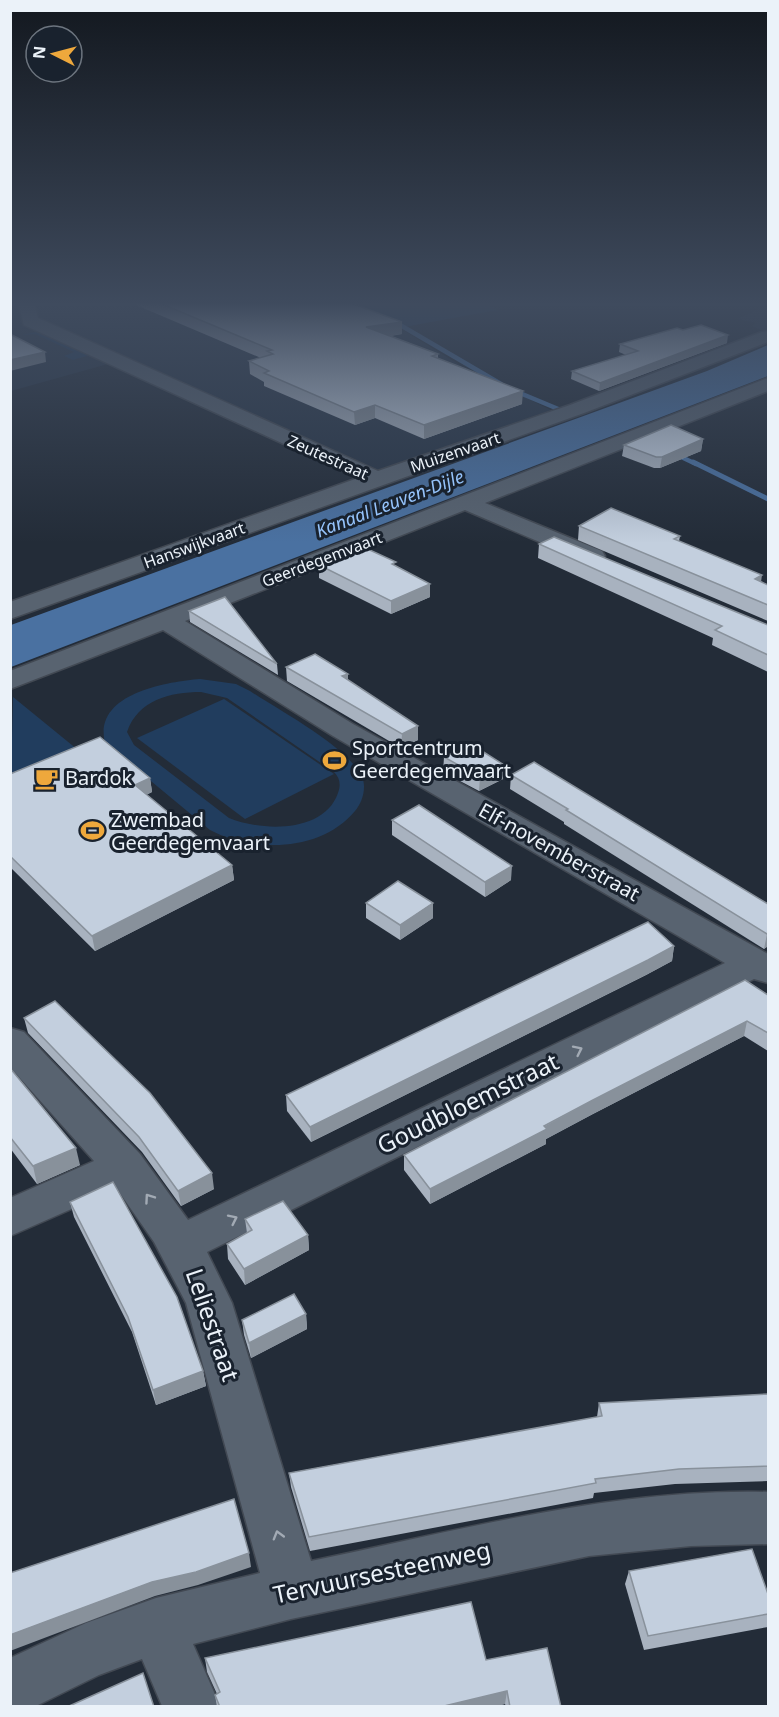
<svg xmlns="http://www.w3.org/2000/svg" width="779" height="1717" font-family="'Noto Sans',sans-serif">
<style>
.built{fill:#293647}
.green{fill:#213d5e;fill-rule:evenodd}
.water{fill:#4a71a1}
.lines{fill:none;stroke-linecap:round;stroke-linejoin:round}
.stream-far1{stroke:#4a71a1;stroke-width:4.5}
.stream{stroke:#4a71a1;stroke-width:5}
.minor-casing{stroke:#424953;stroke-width:3}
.minor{fill:#586370;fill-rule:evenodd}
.wall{fill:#a8b2bf}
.shaded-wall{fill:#88919b}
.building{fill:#c3cfde;stroke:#88919b;stroke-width:1.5}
.oneway{stroke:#a2aab4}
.labels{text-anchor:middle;stroke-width:6;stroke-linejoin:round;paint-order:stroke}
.far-street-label{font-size:16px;fill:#ebf2f9;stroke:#19222e}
.far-water-label{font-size:18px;font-style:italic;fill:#95c3fb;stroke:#19222e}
.poi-label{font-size:20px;fill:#ebf2f9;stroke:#19222e;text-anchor:start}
.street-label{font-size:20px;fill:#ebf2f9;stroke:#19222e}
.near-street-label{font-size:24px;fill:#ebf2f9;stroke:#19222e}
</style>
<rect width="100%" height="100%" fill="#232c38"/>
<g class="built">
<polygon points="11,302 334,302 390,322 463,367 551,410 154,554 358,477 108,364 11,391"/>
<polygon points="768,305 768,333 752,326 756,323 737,319"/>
</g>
<g class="green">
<polygon points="343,302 484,302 497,310 393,329"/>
<polygon points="40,331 90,355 73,360 64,356 74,352 35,334 22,335"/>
<path d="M 200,679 L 236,684 L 250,691 C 280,711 348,747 362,777 C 367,788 362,803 355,811 C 321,852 254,853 210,830 L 105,743 C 93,694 165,682 200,679 ZM 201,692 L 227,698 L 334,772 C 340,778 341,785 338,793 C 324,834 260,831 229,818 L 134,745 L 127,732 C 138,700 170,692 201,692 Z"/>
<polygon points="13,697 78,750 11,780"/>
<polygon points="224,699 334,774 245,819 137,738"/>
</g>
<polygon class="water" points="768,345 768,376 11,667 11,625 707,371"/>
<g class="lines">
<g class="stream-far1">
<polyline points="349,302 362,308"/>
<polyline points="395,322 501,384"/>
<polyline points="515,391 563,411"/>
<polyline points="675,454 696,464"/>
</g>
<polyline class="stream" points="693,462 768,499"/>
<defs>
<g id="minor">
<polygon points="18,302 34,302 38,318 378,471 570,405 762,332 768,331 768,342 584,413 10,619 10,602 358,478 24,325"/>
<path d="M 768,378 L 768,391 L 485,503 L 602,551 L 605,556 L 602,561 L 593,563 L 584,561 L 465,510 L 185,621 L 353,724 L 768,954 L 768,983 L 754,979 L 207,1252 L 232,1303 L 311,1561 C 461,1530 614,1488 768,1492 L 768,1544 L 691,1546 L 589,1556 L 291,1619 L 193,1644 L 220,1706 L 162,1706 L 142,1659 L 99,1675 L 36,1706 L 10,1706 L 10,1658 L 86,1623 L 156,1598 L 260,1573 L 186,1303 L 154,1242 L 117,1189 L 10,1236 L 10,1198 L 94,1161 L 10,1067 L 10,1028 L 24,1032 L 140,1154 L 188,1220 L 725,963 L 333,736 L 163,630 L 10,689 L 10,671 Z"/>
</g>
</defs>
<use href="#minor" class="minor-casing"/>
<use href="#minor" class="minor"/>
</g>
<g class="wall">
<polygon points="129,302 348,302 402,334 391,336 438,354 438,358 522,404 424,439 375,418 355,425 264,386 264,382 250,374 249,361 261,358"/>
<polygon points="727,343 599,391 571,379 572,371 626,355 619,352 620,344"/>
<polygon points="703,439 701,451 660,468 654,468 622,456 624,445"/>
<polygon points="579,526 680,536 679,541 768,585 768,621 578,540"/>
<polygon points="539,544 768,625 768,672 712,645 713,638 538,558"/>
<polygon points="319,565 396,566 430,584 430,597 391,614 319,578"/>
<polygon points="189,611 277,664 278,675 190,622"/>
<polygon points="286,667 348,674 348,680 418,740 401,748 287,681"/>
<polygon points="444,757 504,765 503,779 479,791 443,772"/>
<polygon points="10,774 150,778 152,792 146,795 232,865 234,880 95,951 10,867"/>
<polygon points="511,775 768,904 768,946 764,949 564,824 564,822 510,789"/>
<polygon points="392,820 511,880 485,897 392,835"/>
<polygon points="366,903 433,918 400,940 366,918"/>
<polygon points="674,946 672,961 646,975 311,1142 287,1111 286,1095"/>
<polygon points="768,995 768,1051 744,1036 591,1115 546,1139 546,1144 430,1204 404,1170 404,1155"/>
<polygon points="24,1018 214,1189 181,1206 142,1152 28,1033"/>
<polygon points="10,1068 80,1165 37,1184 10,1148"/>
<polygon points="70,1202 203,1371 206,1386 156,1405 132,1332 74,1217"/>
<polygon points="245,1219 308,1235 309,1250 245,1285 228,1259 227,1244 247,1233"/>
<polygon points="306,1314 307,1329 251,1358 244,1335 242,1320"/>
<polygon points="768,1394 768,1481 675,1484 594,1493 593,1498 310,1551 291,1487 289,1473 597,1417 599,1403"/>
<polygon points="629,1571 768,1594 768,1627 644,1650 625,1584"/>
<polygon points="205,1658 486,1660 561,1707 506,1707 505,1704 493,1707 217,1707 215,1695 217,1694 207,1672"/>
</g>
<g class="shaded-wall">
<polygon points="402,322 402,334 366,339 366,327"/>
<polygon points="728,335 727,343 599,391 600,383"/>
<polygon points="45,352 46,362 10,371 10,360"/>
<polygon points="523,391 522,404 424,439 424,425"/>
<polygon points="375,405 375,418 355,425 354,412"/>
<polygon points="703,439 701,451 660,468 662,457"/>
<polygon points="762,575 760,589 755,579"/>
<polygon points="430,584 430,597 391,614 391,601"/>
<polygon points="348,674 348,687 342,676"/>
<polygon points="418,726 418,740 401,748 402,734"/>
<polygon points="504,765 503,779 479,791 480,777"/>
<polygon points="150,778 152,792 137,799 135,785"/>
<polygon points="232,865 234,880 95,951 92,936"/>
<polygon points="512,866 511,880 485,897 485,882"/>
<polygon points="433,903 433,918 400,940 400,925"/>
<polygon points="768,933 768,946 764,949 767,934"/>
<polygon points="674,946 672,961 646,975 311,1142 310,1127"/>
<polygon points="747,1021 744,1036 591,1115 546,1139 546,1144 430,1204 430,1189 593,1100"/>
<polygon points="76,1148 80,1165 37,1184 33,1166"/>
<polygon points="212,1173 214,1189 181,1206 178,1191"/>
<polygon points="308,1235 309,1250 245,1285 244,1269"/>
<polygon points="306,1314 307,1329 251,1358 249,1343"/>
<polygon points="203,1371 206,1386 156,1405 153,1390"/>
<polygon points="249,1553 251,1567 198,1585 155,1596 10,1651 10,1635 152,1582"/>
<polygon points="507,1691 505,1704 493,1707 440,1707"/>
</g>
<g class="building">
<polygon points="157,302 348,302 402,322 366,327 438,354 432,356 523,391 424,425 375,405 354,412 264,373 269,371 249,361 273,354 267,351 272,350"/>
<polygon points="701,325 728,335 600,383 572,371 638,351 620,344 677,328 683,330"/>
<polygon points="10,334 45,352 10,360"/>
<polygon points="671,425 703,439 662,457 656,457 624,445"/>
<polygon points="611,508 680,536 674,539 762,575 755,579 768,585 768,605 579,526"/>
<polygon points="554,537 768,625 768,655 715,630 722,626 539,544"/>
<polygon points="361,546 396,562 392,564 430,584 391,601 319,565"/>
<polygon points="225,597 277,664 189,611"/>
<polygon points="315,654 348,674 342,676 418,726 402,734 286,667"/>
<polygon points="100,737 150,778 135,785 232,865 92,936 10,856 10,774"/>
<polygon points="471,744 504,765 480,777 444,757"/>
<polygon points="534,762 768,904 768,933 767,934 566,810 568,809 511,775"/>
<polygon points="419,805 512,866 485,882 392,820"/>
<polygon points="398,881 433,903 400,925 366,903"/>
<polygon points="648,922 674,946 648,960 310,1127 286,1095"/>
<polygon points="745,980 768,995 768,1033 747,1021 593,1100 544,1126 547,1129 430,1189 404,1155"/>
<polygon points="55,1001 150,1093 212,1173 178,1191 139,1137 24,1018"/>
<polygon points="10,1068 76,1148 33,1166 10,1137"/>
<polygon points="113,1182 177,1297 203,1371 153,1390 128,1317 70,1202"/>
<polygon points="283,1201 308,1235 244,1269 227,1244 252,1230 245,1219"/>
<polygon points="294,1294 306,1314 249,1343 242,1320"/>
<polygon points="768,1394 768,1466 679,1469 595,1479 596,1483 309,1537 289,1473 602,1416 599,1403"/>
<polygon points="234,1499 249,1553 196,1572 152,1582 10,1635 10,1573"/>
<polygon points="752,1549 768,1594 768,1614 648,1636 629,1571"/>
<polygon points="471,1602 486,1660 547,1648 561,1707 510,1707 507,1691 440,1707 220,1707 215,1695 220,1692 205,1658"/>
<polygon points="143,1673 154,1707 67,1707"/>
</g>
<defs><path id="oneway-chevron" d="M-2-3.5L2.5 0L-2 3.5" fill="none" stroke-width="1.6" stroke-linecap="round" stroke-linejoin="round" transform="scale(1.5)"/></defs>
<g class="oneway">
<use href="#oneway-chevron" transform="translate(578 1050) rotate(-26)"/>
<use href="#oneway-chevron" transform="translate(149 1198) rotate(-125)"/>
<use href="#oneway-chevron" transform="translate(233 1219) rotate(-26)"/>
<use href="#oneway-chevron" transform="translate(278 1535) rotate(-106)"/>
</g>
<linearGradient id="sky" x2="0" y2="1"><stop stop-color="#13181f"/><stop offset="0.56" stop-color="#3f4b5e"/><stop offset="1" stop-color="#3f4b5e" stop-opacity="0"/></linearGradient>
<rect width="779" height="543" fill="url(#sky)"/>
<defs>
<symbol id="stadium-bare" viewBox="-9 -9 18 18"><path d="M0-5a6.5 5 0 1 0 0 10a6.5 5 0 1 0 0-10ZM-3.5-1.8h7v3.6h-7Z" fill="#eea83c" stroke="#19222e" stroke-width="2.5" paint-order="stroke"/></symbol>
<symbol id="cafe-bare" viewBox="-9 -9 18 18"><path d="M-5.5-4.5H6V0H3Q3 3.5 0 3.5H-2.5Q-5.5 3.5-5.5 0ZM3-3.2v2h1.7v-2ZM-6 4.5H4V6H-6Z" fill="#eea83c" stroke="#19222e" stroke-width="2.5" paint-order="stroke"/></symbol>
</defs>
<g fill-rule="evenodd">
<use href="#stadium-bare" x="318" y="744" width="33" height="33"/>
<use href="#cafe-bare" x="30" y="762" width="33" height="33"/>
<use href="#stadium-bare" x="76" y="814" width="33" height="33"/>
</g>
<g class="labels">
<g class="far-street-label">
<text transform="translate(455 452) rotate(-19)" y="6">Muizenvaart</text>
<text transform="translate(328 457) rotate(24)" y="6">Zeutestraat</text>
<text transform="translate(194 545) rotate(-20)" y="6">Hanswijkvaart</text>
<text transform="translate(322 559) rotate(-21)" y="6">Geerdegemvaart</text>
</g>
<g class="far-water-label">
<text transform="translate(390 504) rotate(-21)" y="6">Kanaal Leuven-Dijle</text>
</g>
<g class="poi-label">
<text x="352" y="755">Sportcentrum<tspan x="352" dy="23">Geerdegemvaart</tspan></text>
<text x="65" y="785">Bardok</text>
<text x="111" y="827">Zwembad<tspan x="111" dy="23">Geerdegemvaart</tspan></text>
</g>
<g class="street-label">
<text transform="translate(559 852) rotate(29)" y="7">Elf-novemberstraat</text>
</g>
<g class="near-street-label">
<text transform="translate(468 1104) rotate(-26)" y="8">Goudbloemstraat</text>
<text transform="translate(212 1325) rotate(71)" y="8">Leliestraat</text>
<text transform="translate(382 1573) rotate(-12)" y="8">Tervuursesteenweg</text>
</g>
</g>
<rect width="779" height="1717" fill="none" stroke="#ebf2f9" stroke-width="24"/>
<g transform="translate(54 54) rotate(276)"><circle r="28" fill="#19222e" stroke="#6d757f" stroke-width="1.5"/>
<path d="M0-4.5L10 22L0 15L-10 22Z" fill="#eea83c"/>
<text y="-9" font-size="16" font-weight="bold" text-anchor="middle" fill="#ebf2f9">N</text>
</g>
</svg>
